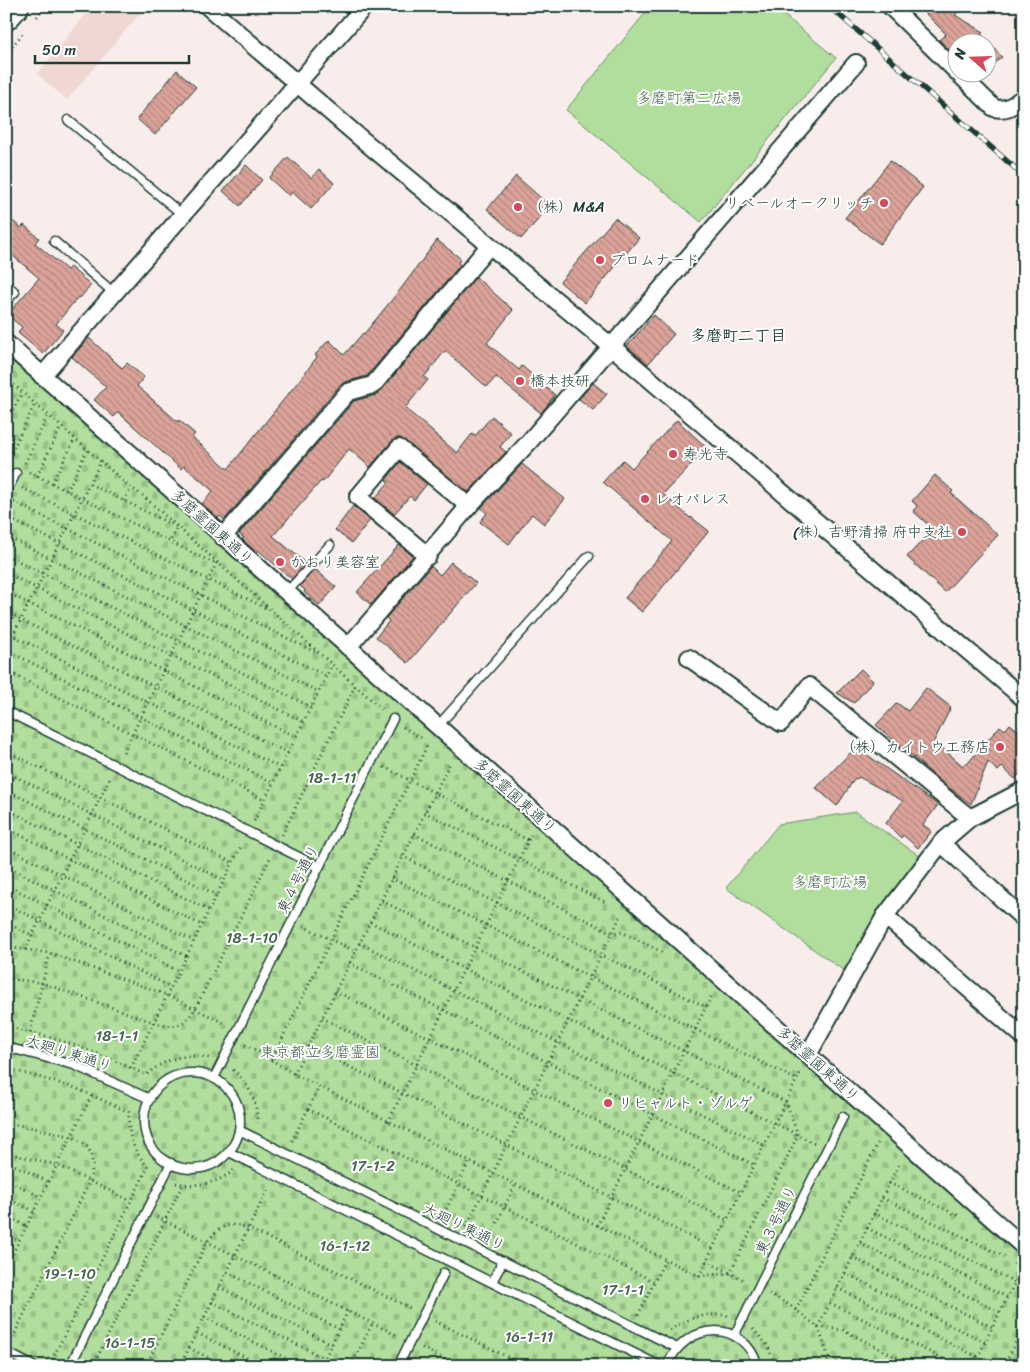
<svg xmlns="http://www.w3.org/2000/svg" width="1030" height="1372" font-family="Sriracha,'Klee One',sans-serif">
<style>
.built{fill:#f0d7d3}
.cemetery{fill:url(#cemetery-stones);stroke:#688e68}
.park{fill:#b1de9c;stroke:#688e68}
.building{fill:url(#building-back-hatch);stroke:#1f3d34}
.lines{fill:none;stroke-linecap:round;stroke-linejoin:round}
.service-casing{stroke:#1f3d34;stroke-width:11}
.minor-casing{stroke:#1f3d34;stroke-width:20}
.primary-casing{stroke:#1f3d34;stroke-width:29}
.path{stroke:#1f3d34;stroke-width:3;stroke-dasharray:1 4;stroke-linecap:butt}
.service{stroke:#fff;stroke-width:8}
.minor{stroke:#fff;stroke-width:16}
.primary{stroke:#fff;stroke-width:25}
.rail-casing{stroke:#1f3d34;stroke-width:5.5}
.rail{stroke:#fff;stroke-width:4;stroke-dasharray:11;stroke-linecap:butt}
.poi-dot{fill:#d1495b;stroke:#fff;stroke-width:2}
.labels{text-anchor:middle;stroke-width:4;stroke-linejoin:round;paint-order:stroke}
.park-label{font-size:15px;fill:#44654e;stroke:#fff}
.poi-label{font-size:15px;fill:#1f3d34;stroke:#fff;text-anchor:start}
.street-label{font-size:15px;fill:#1f3d34;stroke:#fff}
.neighbourhood-label{font-size:16px;font-weight:bold;fill:#1f3d34;stroke:#fff}
</style>
<defs>
<pattern id="cemetery-stones" width="16" height="16" patternUnits="userSpaceOnUse" patternTransform="scale(1.25)"><rect width="16" height="16" fill="#b1de9c"/><path d="M2 7V4a2 2 0 0 1 4 0v3zM10 15v-3a2 2 0 0 1 4 0v3z" fill="#98bf87"/></pattern>
<pattern id="building-back-hatch" width="6" height="6" patternUnits="userSpaceOnUse" patternTransform="scale(1.25)"><rect width="6" height="6" fill="#dca39a"/><path d="M-1 5l2 2M0 0l6 6M5-1l2 2" fill="none" stroke="#b2867e"/></pattern>
</defs>
<rect width="100%" height="100%" fill="#f8edeb"/>
<filter id="ink" filterUnits="userSpaceOnUse"><feTurbulence type="fractalNoise" baseFrequency=".02" numOctaves="2"/><feDisplacementMap in="SourceGraphic" scale="10" xChannelSelector="R" yChannelSelector="G"/><feConvolveMatrix kernelMatrix="1 2 1 2 8 2 1 2 1" color-interpolation-filters="sRGB"/></filter>
<g filter="url(#ink)">
<polygon class="built" points="93,6 146,6 67,100 37,74"/>
<polygon class="cemetery" points="6,356 1024,1257 1024,1366 6,1366"/>
<g class="park">
<polygon points="651,6 773,6 836,58 701,222 566,110"/>
<polygon points="856,812 927,861 843,970 726,888 779,824"/>
</g>
<g class="building">
<polygon points="918,6 964,6 955,15 984,32 981,34 1002,57 988,69 988,42 958,42 958,58 939,40 946,34"/>
<polygon points="177,70 196,87 155,135 137,119"/>
<polygon points="288,157 311,178 319,169 334,183 311,209 292,192 289,196 269,178"/>
<polygon points="890,161 923,187 880,244 845,218"/>
<polygon points="246,165 262,180 240,206 223,191"/>
<polygon points="516,176 550,206 521,239 487,209"/>
<polygon points="6,215 21,228 24,225 39,238 35,243 67,270 70,267 91,285 80,298 78,297 56,324 63,330 43,354 18,333 22,327 7,315 39,278 6,250"/>
<polygon points="615,218 639,238 585,303 560,282"/>
<polygon points="437,240 461,259 458,263 460,265 367,376 345,382 340,385 224,520 220,516 218,518 202,504 213,491 184,466 181,469 118,412 114,417 94,400 106,387 72,357 89,338 122,368 127,363 144,377 137,386 178,422 179,420 195,434 192,437 228,469 301,378 317,357 315,355 329,340 344,355 363,333 364,334 403,286"/>
<polygon points="476,277 513,310 487,343 519,370 522,366 555,395 541,413 496,377 487,387 445,351 424,377 428,380 405,408 457,453 472,434 475,436 492,416 511,433 500,447 506,452 468,492 401,438 396,438 392,441 370,467 349,449 323,482 321,481 273,536 306,563 292,579 258,550 256,552 242,539 244,538 239,534 354,401 376,395 381,391"/>
<polygon points="654,315 674,334 648,364 627,346"/>
<polygon points="593,383 607,394 593,410 579,399"/>
<polygon points="677,420 707,448 663,494 690,518 691,517 709,531 642,612 625,598 672,541 603,482 623,460 632,468"/>
<polygon points="400,462 427,484 414,500 410,496 394,514 375,498 389,482 386,480"/>
<polygon points="522,464 565,499 544,524 532,514 509,544 480,522 487,513 481,508"/>
<polygon points="935,475 953,491 951,493 998,535 945,592 907,557 933,529 913,511 917,506 912,501"/>
<polygon points="353,506 370,520 352,543 335,530"/>
<polygon points="399,545 413,556 371,605 357,592"/>
<polygon points="451,562 476,583 408,663 376,637 389,621 386,618 431,566 440,575"/>
<polygon points="314,570 316,570 336,587 319,606 304,592 305,590 300,586"/>
<polygon points="861,669 873,681 854,703 837,693"/>
<polygon points="926,688 951,707 934,741 963,766 966,762 967,764 1000,726 1005,730 1010,724 1024,735 1024,769 1015,779 1002,767 998,771 988,762 971,804 944,784 876,725 897,703 908,711"/>
<polygon points="856,747 938,805 923,825 932,831 918,848 903,835 901,838 886,823 903,801 859,777 857,779 855,778 837,806 816,788"/>
</g>
<g class="lines">
<defs>
<g id="service">
<polyline points="68,120 183,215"/>
<polyline points="54,241 114,293"/>
<polyline points="6,284 15,292 6,301"/>
<polyline points="6,493 16,473"/>
<polyline points="286,593 330,545"/>
<polyline points="6,711 319,867"/>
<polyline points="437,727 589,556"/>
<polyline points="6,1047 74,1065 150,1099"/>
<circle cx="192" cy="1121" r="48"/>
<polyline points="214,1078 393,719"/>
<polyline points="239,1130 677,1348"/>
<polyline points="229,1152 660,1366"/>
<polyline points="492,1282 503,1261"/>
<polyline points="734,1336 843,1117"/>
<polyline points="6,1352 33,1366"/>
<polyline points="70,1366 171,1163"/>
<polyline points="398,1366 444,1273"/>
<path d="M 667,1366 C 685,1321 743,1318 758,1366"/>
</g>
<g id="minor">
<polyline points="207,6 358,136 611,346 1024,699"/>
<path d="M 890,6 L 994,108 C 1008,111 1013,105 1024,97"/>
<polyline points="6,343 1024,1247"/>
<polyline points="42,376 365,6"/>
<polyline points="223,537 348,392 373,385 489,246"/>
<polyline points="428,556 358,497 399,448 469,506"/>
<polyline points="348,647 469,506 528,443 856,63"/>
<polyline points="689,658 781,723 809,686 970,818"/>
<polyline points="941,843 1024,919"/>
<polyline points="885,916 1024,1037"/>
<polyline points="808,1055 885,916 941,843 970,818 1024,790"/>
</g>
<polyline id="primary" points="6,17 16,6"/>
</defs>
<use href="#service" class="service-casing"/>
<use href="#minor" class="minor-casing"/>
<use href="#primary" class="primary-casing"/>
<g class="path">
<polyline points="37,17 46,6"/>
<polyline points="6,54 23,33"/>
<polyline points="6,378 131,488 142,495 383,710"/>
<polyline points="6,423 22,393"/>
<polyline points="7,461 35,404"/>
<polyline points="25,463 48,415"/>
<polyline points="29,472 211,562 217,562 122,755"/>
<polyline points="37,476 61,427"/>
<polyline points="52,483 75,439"/>
<polyline points="90,484 177,527 170,542"/>
<polyline points="22,488 268,609"/>
<polyline points="67,491 87,450"/>
<polyline points="124,501 131,488"/>
<polyline points="14,502 317,653"/>
<polyline points="6,517 326,676"/>
<polyline points="6,536 319,692"/>
<polyline points="6,555 311,707"/>
<polyline points="6,573 304,722"/>
<polyline points="6,592 296,737"/>
<polyline points="6,611 25,622 288,753"/>
<polyline points="6,632 281,768"/>
<polyline points="6,649 101,461"/>
<polyline points="6,650 273,783"/>
<polyline points="6,671 265,800"/>
<polyline points="403,727 421,738"/>
<polyline points="6,751 233,863"/>
<polyline points="384,767 528,840"/>
<polyline points="6,772 224,880"/>
<polyline points="6,790 217,895"/>
<polyline points="6,809 209,910"/>
<polyline points="424,812 607,903"/>
<polyline points="254,821 332,665"/>
<polyline points="6,828 202,925"/>
<polyline points="414,834 612,933 622,932 664,953"/>
<polyline points="282,835 355,686"/>
<polyline points="6,847 194,941"/>
<polyline points="402,856 706,1007"/>
<polyline points="6,866 186,956"/>
<polyline points="391,878 797,1080"/>
<polyline points="6,885 179,971"/>
<polyline points="6,904 171,987"/>
<polyline points="370,922 816,1144"/>
<polyline points="6,923 32,935"/>
<polyline points="303,926 355,951"/>
<polyline points="359,943 764,1145"/>
<polyline points="6,947 50,953 167,995 226,1024"/>
<polyline points="25,950 110,778"/>
<polyline points="349,963 754,1165"/>
<path d="M 6,978 L 42,983 L 153,1022 C 174,1028 183,1028 195,1009 L 270,858"/>
<polyline points="335,991 740,1192"/>
<polyline points="322,1018 727,1220"/>
<path d="M 6,1027 C 56,1036 101,1054 146,1075 C 165,1059 185,1052 209,1058"/>
<polyline points="30,1032 50,953"/>
<path d="M 245,1045 C 262,1052 277,1064 294,1074 L 699,1276 L 730,1273 L 798,1135 L 786,1102 L 380,900"/>
<polyline points="308,1046 713,1248"/>
<polyline points="271,1061 428,744"/>
<path d="M 6,1068 L 73,1087 L 129,1112 C 127,1134 133,1151 148,1167 L 49,1366"/>
<polyline points="131,1068 242,844"/>
<path d="M 233,1070 C 249,1083 258,1103 257,1123"/>
<polyline points="294,1074 450,763"/>
<polyline points="308,1109 655,1282"/>
<polyline points="388,1122 531,835"/>
<path d="M 6,1123 C 22,1126 70,1133 82,1142 C 95,1151 93,1168 90,1181 L 11,1341"/>
<polyline points="292,1141 319,1087"/>
<polyline points="6,1153 57,1165 131,1201"/>
<polyline points="6,1161 49,1182"/>
<polyline points="6,1179 41,1197"/>
<path d="M 176,1183 C 196,1187 218,1184 234,1170"/>
<polyline points="889,1183 959,1216"/>
<polyline points="6,1198 34,1211"/>
<polyline points="882,1198 1008,1258"/>
<polyline points="874,1213 1015,1282"/>
<polyline points="6,1216 27,1226"/>
<polyline points="157,1217 398,1336"/>
<polyline points="442,1218 469,1162"/>
<polyline points="597,1226 712,995"/>
<polyline points="466,1227 621,915"/>
<polyline points="867,1228 1007,1297"/>
<polyline points="6,1235 19,1241"/>
<polyline points="488,1241 515,1185"/>
<polyline points="860,1243 1000,1312"/>
<polyline points="852,1257 992,1327"/>
<polyline points="706,1261 746,1281"/>
<polyline points="1014,1263 1024,1272"/>
<polyline points="6,1267 92,1095"/>
<polyline points="227,1272 339,1329"/>
<polyline points="845,1273 985,1342"/>
<polyline points="699,1276 800,1073"/>
<polyline points="219,1287 331,1344"/>
<polyline points="837,1288 978,1357"/>
<polyline points="769,1294 788,1304 818,1327 829,1358 845,1366"/>
<polyline points="212,1302 324,1358"/>
<polyline points="830,1303 958,1366"/>
<polyline points="796,1310 878,1143"/>
<polyline points="638,1315 665,1260"/>
<polyline points="204,1317 301,1366"/>
<polyline points="435,1321 526,1366"/>
<polyline points="818,1327 900,1162"/>
<polyline points="818,1327 843,1330 914,1366"/>
<polyline points="753,1329 768,1346 775,1366"/>
<path d="M 670,1330 C 689,1317 707,1312 730,1316"/>
<polyline points="197,1333 263,1366"/>
<polyline points="189,1348 225,1366"/>
<polyline points="422,1348 457,1366"/>
<polyline points="182,1362 188,1366"/>
<polyline points="93,1366 183,1184"/>
<path d="M 146,1366 L 207,1242 C 220,1226 228,1221 248,1228 L 412,1309"/>
<polyline points="180,1366 269,1187"/>
<polyline points="321,1366 348,1311"/>
<polyline points="351,1366 372,1324"/>
<polyline points="612,1366 616,1357"/>
<polyline points="825,1366 829,1358"/>
<polyline points="973,1366 1021,1270"/>
<polyline points="1004,1366 1024,1325"/>
</g>
<use href="#service" class="service"/>
<use href="#minor" class="minor"/>
<use href="#primary" class="primary"/>
<defs>
<polyline id="rail" points="829,6 1024,176"/>
</defs>
<use href="#rail" class="rail-casing"/>
<use href="#rail" class="rail"/>
</g>
</g>
<g class="poi-dot">
<circle cx="884" cy="203" r="5"/>
<circle cx="518" cy="207" r="5"/>
<circle cx="600" cy="260" r="5"/>
<circle cx="520" cy="381" r="5"/>
<circle cx="673" cy="454" r="5"/>
<circle cx="645" cy="499" r="5"/>
<circle cx="962" cy="532" r="5"/>
<circle cx="280" cy="562" r="5"/>
<circle cx="1000" cy="747" r="5"/>
<circle cx="608" cy="1103" r="5"/>
</g>
<g class="labels">
<g class="park-label">
<text x="689" y="103">多磨町第二広場</text>
<text x="332" y="783">18-1-11</text>
<text x="830" y="887">多磨町広場</text>
<text x="252" y="943">18-1-10</text>
<text x="117" y="1041">18-1-1</text>
<text x="320" y="1057">東京都立多磨霊園</text>
<text x="373" y="1171">17-1-2</text>
<text x="345" y="1251">16-1-12</text>
<text x="70" y="1279">19-1-10</text>
<text x="623" y="1295">17-1-1</text>
<text x="529" y="1342">16-1-11</text>
<text x="130" y="1348">16-1-15</text>
</g>
<g class="poi-label">
<text x="874" y="208" text-anchor="end">リベールオークリッチ</text>
<text x="528" y="212">（株）M&amp;A</text>
<text x="610" y="265">プロムナード</text>
<text x="530" y="386">橋本技研</text>
<text x="683" y="459">寿光寺</text>
<text x="655" y="504">レオパレス</text>
<text x="952" y="537" text-anchor="end">(株）吉野清掃 府中支社</text>
<text x="290" y="567">かおり美容室</text>
<text x="990" y="752" text-anchor="end">（株）カイトウ工務店</text>
<text x="618" y="1108">リヒャルト・ゾルゲ</text>
</g>
<g class="street-label">
<text transform="translate(212 527) rotate(42)" y="5">多磨霊園東通り</text>
<text transform="translate(515 796) rotate(42)" y="5">多磨霊園東通り</text>
<text transform="translate(298 879) rotate(-63)" y="5">東４号通り</text>
<text transform="translate(69 1053) rotate(18)" y="5">大廻り東通り</text>
<text transform="translate(818 1064) rotate(42)" y="5">多磨霊園東通り</text>
<text transform="translate(776 1220) rotate(-64)" y="5">東３号通り</text>
<text transform="translate(464 1227) rotate(26)" y="5">大廻り東通り</text>
</g>
<g class="neighbourhood-label">
<text x="738" y="341">多磨町二丁目</text>
</g>
</g>
<rect width="1030" height="1372" fill="none" stroke="#fff" stroke-width="25"/>
<rect x="12" y="12" width="1005" height="1347" fill="none" stroke="#1f3d34" stroke-width="2" filter="url(#ink)"/>
<g transform="translate(972 58) rotate(290)"><circle r="24" fill="#ffffff" stroke="#a5b1ae"/>
<path d="M0-4L9 19L0 12L-9 19Z" fill="#d1495b"/>
<text y="-8" font-size="14" font-weight="bold" text-anchor="middle" fill="#1f3d34">N</text>
</g>
<path d="M35 55v8h154v-8" fill="none" stroke="#1f3d34" stroke-width="2.5"/>
<text x="42" y="55" font-size="15" fill="#1f3d34" stroke="#ffffff" stroke-width="4" paint-order="stroke">50 m</text>
</svg>
